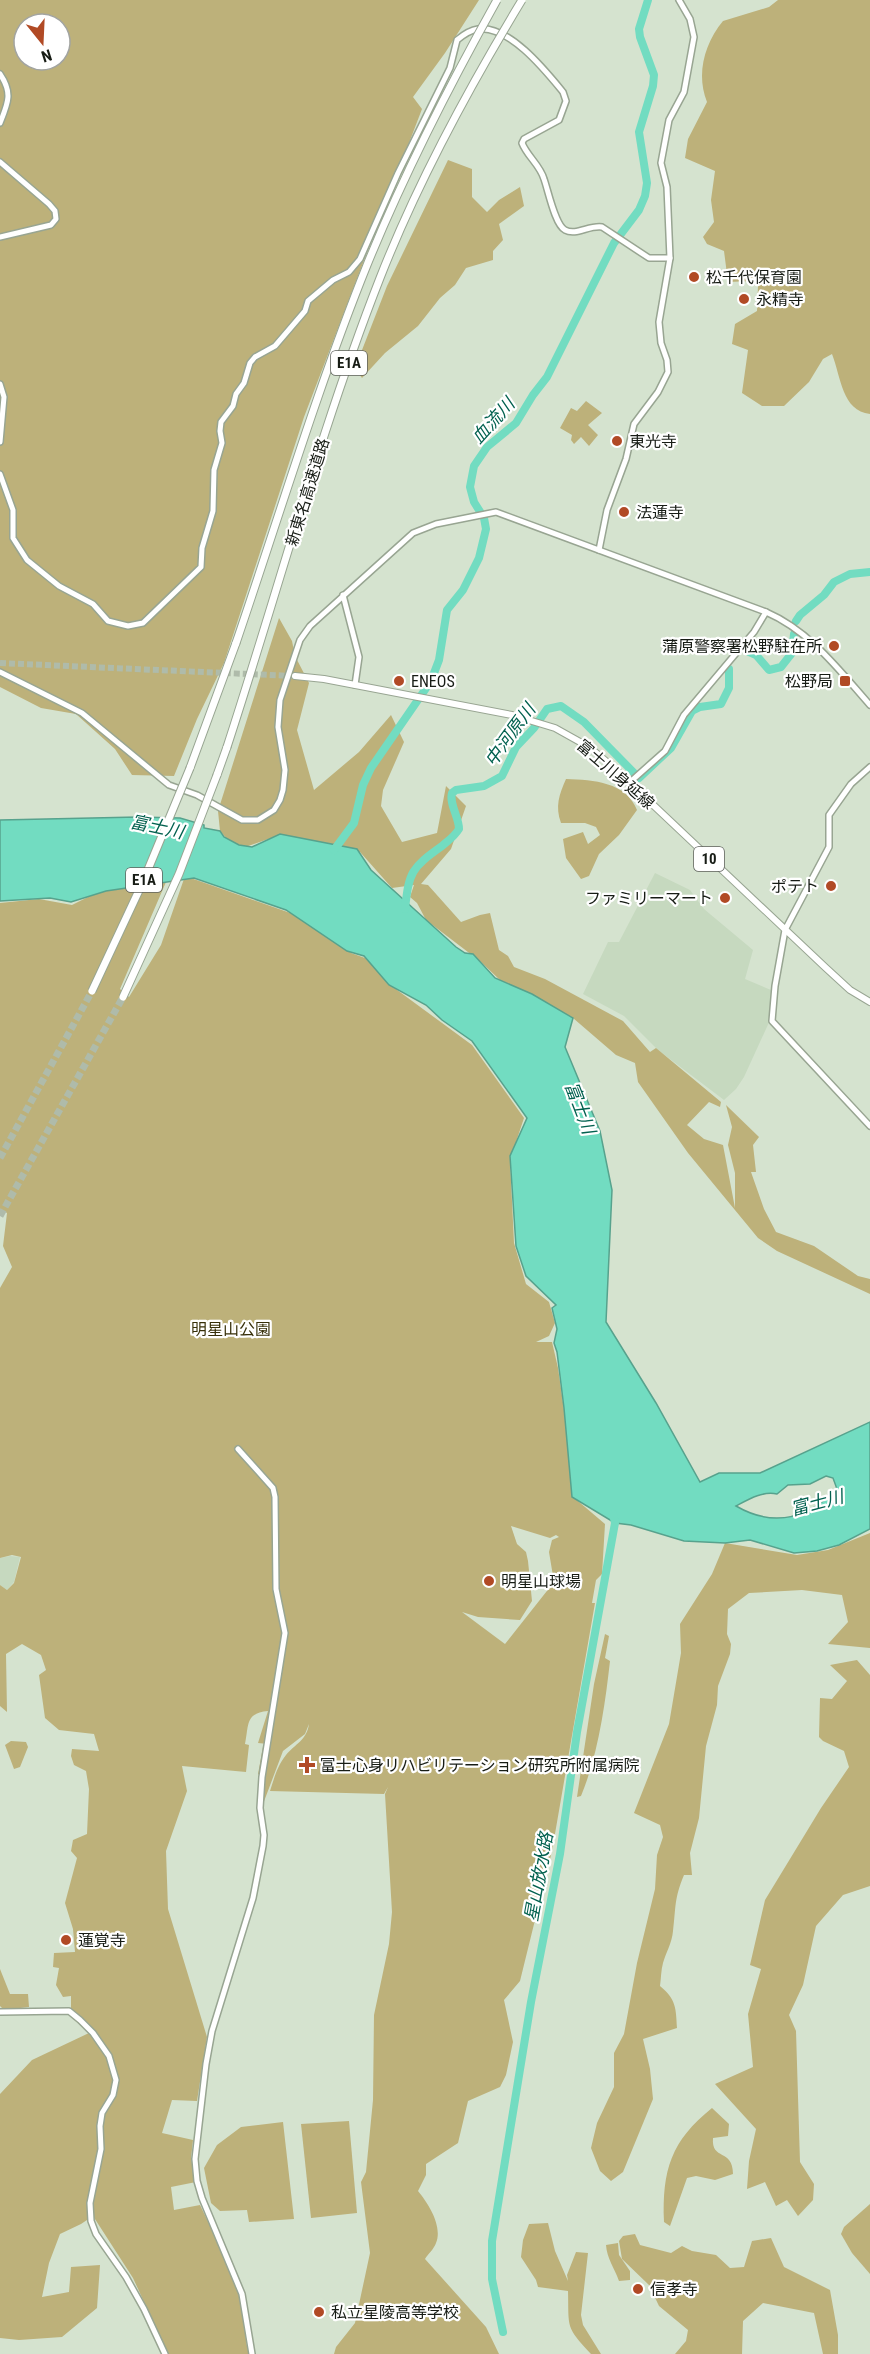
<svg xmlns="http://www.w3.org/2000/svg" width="870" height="2354" font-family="'Roboto Condensed','Noto Sans JP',sans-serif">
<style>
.built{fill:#c6d9bf}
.green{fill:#bdb17a;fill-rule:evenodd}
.water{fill:#72dcc1;stroke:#57a28d;stroke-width:1.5;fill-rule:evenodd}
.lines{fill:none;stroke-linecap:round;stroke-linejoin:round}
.river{stroke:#72dcc1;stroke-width:8}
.primary-tunnel{stroke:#afbbaa;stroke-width:6;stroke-dasharray:6 3;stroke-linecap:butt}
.highway-tunnel{stroke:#afbbaa;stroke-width:7;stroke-dasharray:7 3.5;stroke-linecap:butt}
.secondary-casing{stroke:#98a592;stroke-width:8}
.primary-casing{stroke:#98a592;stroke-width:8}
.highway-casing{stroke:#98a592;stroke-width:9}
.secondary{stroke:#fff;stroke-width:5}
.primary{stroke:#fff;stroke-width:6}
.highway{stroke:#fff;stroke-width:7}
.highway-bridge-casing{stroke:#98a592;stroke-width:9;stroke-linecap:butt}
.highway-bridge{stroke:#fff;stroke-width:7}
.poi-dot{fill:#b14a25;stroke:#fff;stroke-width:2}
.labels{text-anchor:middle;stroke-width:4.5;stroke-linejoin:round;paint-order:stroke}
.shield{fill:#fff;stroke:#5d605b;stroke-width:1.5}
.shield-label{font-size:15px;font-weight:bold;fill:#171c15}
.poi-label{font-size:16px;fill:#171c15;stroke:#fff;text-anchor:start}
.street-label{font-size:16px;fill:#171c15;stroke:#fff}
.park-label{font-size:16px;fill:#38300a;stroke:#fff}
.water-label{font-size:18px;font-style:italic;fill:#02614f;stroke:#fff}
</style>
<rect width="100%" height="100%" fill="#d5e3cf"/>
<g class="built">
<polygon points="655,873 690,890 704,909 753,950 745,979 771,990 771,1018 744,1077 736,1089 724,1100 658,1050 624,1016 583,994 608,942 619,942"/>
<polygon points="10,1556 20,1557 14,1582 7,1590 0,1585 0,1558"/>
</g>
<g class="green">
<path d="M 0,0 L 479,0 L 445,53 L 413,97 L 422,109 L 304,417 L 224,663 L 197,719 L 174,776 L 132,775 L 115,749 L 76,714 L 41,708 L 0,687 ZM 24,24 L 60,24 L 60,60 L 24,60 Z"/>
<path d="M 778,0 L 870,0 L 870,414 C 842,411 841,377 832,354 L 823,359 L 809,382 L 784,406 L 762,406 L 742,393 L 748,350 L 732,344 L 735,324 L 757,311 L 758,286 L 752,281 L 728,282 L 724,251 L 707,244 L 703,237 L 714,222 L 711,200 L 715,171 L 685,158 L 688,139 L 707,102 C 696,75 704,44 723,21 L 769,7 Z"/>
<polygon points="448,160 472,169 472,197 487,212 499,200 520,187 524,206 499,224 503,240 493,251 493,260 466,268 455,285 440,298 418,326 385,353 362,378 355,368 387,286"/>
<polygon points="586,401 602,413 588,425 598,435 589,446 581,437 574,444 571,440 572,435 560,428 571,408 577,411"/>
<polygon points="279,618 292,641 295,656 309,683 297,730 314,790 359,752 391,715 404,742 383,790 381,806 402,842 437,833 446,786 466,806 451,849 421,884 428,885 461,922 480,915 490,913 499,950 508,956 514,967 545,979 623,1021 650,1052 656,1048 721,1102 720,1107 709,1102 687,1125 704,1139 723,1145 735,1208 735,1173 728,1145 732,1127 726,1105 759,1137 753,1145 756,1172 751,1172 764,1209 776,1232 814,1246 858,1276 870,1279 870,1294 777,1251 758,1238 688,1153 638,1082 635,1063 616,1055 573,1018 501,981 481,962 426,920 417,903 410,897 414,885 392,888 360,852 274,837 237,850 220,831 218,811"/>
<path d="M 566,779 C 594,780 626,782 637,810 L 619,835 L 599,854 L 589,876 L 581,879 L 566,858 L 563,839 L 583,832 L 588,844 L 600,835 L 596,827 L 585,823 L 561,823 C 555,806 559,795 566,779 Z"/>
<path d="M 185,876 L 296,915 L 351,953 L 365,958 L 393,987 L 472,1045 L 524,1118 L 510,1160 L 514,1243 L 526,1284 L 549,1302 L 555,1323 L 549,1336 L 536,1342 L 552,1342 L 558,1368 L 566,1423 L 572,1496 L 605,1524 L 602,1574 L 596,1580 L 592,1603 L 595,1603 L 552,1851 L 520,1981 L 504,2000 L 513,2042 L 506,2075 L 500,2087 L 468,2101 L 458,2143 L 426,2164 L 426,2175 L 418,2191 C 428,2203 443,2226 436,2243 C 434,2249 428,2254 425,2259 L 486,2327 L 499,2354 L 334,2354 L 336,2347 L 355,2323 L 370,2253 L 361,2182 L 366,2172 L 373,2100 L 374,2015 L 389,1944 L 392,1912 L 385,1794 L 388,1787 L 384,1794 L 270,1791 C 274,1779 277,1766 286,1755 C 295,1744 307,1740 309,1724 L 305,1734 L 283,1751 L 263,1804 L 262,1777 L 258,1774 L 263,1747 L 268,1744 L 258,1743 L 268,1711 C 245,1713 249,1725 245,1744 L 249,1745 L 246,1772 L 182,1766 L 187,1791 L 166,1851 L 168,1909 L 207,2037 L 197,2101 L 172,2100 L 162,2133 L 193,2140 L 191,2158 L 196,2182 L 171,2187 L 174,2210 L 200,2205 C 215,2237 236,2273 243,2308 C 246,2324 244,2338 249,2354 L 168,2354 L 133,2278 L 93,2216 L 81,2224 L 60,2234 L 49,2263 L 42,2297 L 69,2292 L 71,2267 L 100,2265 L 97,2308 L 62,2337 L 19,2340 L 0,2338 L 0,2094 L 32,2060 L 89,2033 L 71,2017 L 71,1996 L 63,1997 L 56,1985 L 59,1968 L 53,1967 L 54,1953 L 75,1952 L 73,1929 L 65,1903 L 77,1858 L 71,1851 L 73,1840 L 87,1834 L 89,1789 L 86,1771 L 74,1765 L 71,1756 L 72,1749 L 99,1751 L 94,1734 L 59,1730 L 45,1718 L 39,1675 L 46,1670 L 41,1655 L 22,1644 L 6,1654 L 7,1712 L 0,1706 L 0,1585 L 7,1590 L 14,1583 L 21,1557 L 12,1555 L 0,1558 L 0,1288 L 12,1267 L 3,1246 L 7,1213 L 0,1209 L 0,903 L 39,899 L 72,905 L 104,889 L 166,882 L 120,989 L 129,997 L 161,945 ZM 511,1526 L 550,1538 L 556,1535 L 559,1537 L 552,1540 L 549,1552 L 554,1582 L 505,1644 L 462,1612 L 478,1617 L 520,1620 L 532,1601 L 528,1561 L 526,1552 L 517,1544 Z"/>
<path d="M 870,1533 L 870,1648 L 828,1644 L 848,1622 L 842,1595 L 802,1590 L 749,1593 L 728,1609 L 727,1634 L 731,1644 L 730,1654 L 718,1686 L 717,1705 L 706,1746 L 699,1818 L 690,1853 L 692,1875 L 684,1875 C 674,1899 676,1907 673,1931 C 672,1943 666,1952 663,1963 C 661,1970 661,1979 660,1986 C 676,1999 676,2008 677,2028 L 643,2039 L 650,2069 L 653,2099 L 623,2172 L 611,2181 L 600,2171 L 591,2148 L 597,2123 L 614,2087 L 614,2053 L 624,2034 L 637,1963 L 655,1889 L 657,1855 L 663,1837 L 660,1825 L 634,1813 L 669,1724 L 681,1653 L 680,1624 L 712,1574 L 725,1543 L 797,1555 L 828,1550 Z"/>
<path d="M 605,1634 L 609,1636 L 605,1658 L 610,1661 C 605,1706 598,1755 581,1796 L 577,1797 L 594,1684 Z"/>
<polygon points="857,1660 870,1675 870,1886 843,1895 816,1926 803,1985 789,2015 796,2031 800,2162 814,2184 813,2200 798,2216 787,2200 776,2206 765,2182 747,2189 749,2161 756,2129 715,2084 753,2067 748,2014 761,1969 750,1965 765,1900 821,1808 849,1767 844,1751 823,1741 819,1737 820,1698 832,1699 847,1681 830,1665"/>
<polygon points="11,1741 26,1742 28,1747 20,1767 14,1769 5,1745"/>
<polygon points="0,1969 10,1994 28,1994 29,2007 4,2010 0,2006"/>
<path d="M 712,2108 L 729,2124 L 728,2136 L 713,2138 C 711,2161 733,2148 733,2174 L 715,2180 L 696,2176 L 687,2178 L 670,2226 L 664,2222 C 662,2170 671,2141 712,2108 Z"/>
<polygon points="349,2121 357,2213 311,2218 301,2124"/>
<polygon points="283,2122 294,2219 249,2222 247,2210 220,2211 211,2203 204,2168 217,2145 241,2127"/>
<polygon points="870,2204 870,2274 852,2253 841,2234 844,2227"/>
<path d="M 548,2223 L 555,2251 L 568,2281 L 567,2275 L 576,2252 L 588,2253 L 581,2315 L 583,2325 L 601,2354 L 591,2354 C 565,2326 569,2328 568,2291 L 538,2287 L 536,2280 L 521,2257 L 523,2240 L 529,2224 Z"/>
<polygon points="635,2234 640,2245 671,2253 682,2246 692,2251 716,2255 730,2268 744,2267 752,2241 771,2238 784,2267 830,2290 838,2335 838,2354 823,2354 814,2313 763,2303 743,2321 742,2354 675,2354 686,2341 688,2330 659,2306 649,2285 622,2259 619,2241 623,2236"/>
<path d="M 618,2243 L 619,2255 L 630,2271 L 630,2280 L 619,2281 C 614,2267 607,2259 606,2245 Z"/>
</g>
<path class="water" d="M 138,817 L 180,818 L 204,825 L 204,828 L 220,831 L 224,837 L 239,845 L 252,847 L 280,834 L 357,849 L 371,870 L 456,947 L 465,953 L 473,954 L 495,978 L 532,994 L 573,1018 L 565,1047 L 600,1131 L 612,1190 L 606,1322 L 656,1403 L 700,1482 L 719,1473 L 760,1473 L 870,1422 L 870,1529 L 839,1545 L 817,1551 L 794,1553 L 750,1540 L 725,1543 L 684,1541 L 631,1525 L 615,1523 L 572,1497 L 564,1408 L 557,1352 L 554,1343 L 557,1329 L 552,1308 L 556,1305 L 526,1276 L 516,1246 L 510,1156 L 527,1118 L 472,1041 L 442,1020 L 426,1005 L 389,985 L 364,956 L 347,951 L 286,910 L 194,878 L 106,891 L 71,902 L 50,898 L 0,901 L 0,820 ZM 826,1476 L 833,1478 L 837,1489 C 807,1519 774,1528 736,1506 C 749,1499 762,1491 777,1494 L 788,1485 L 810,1484 Z"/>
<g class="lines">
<g class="river">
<polyline points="796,621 800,615 824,595 834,582 850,574 870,572"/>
<polyline points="747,651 756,655 769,670 781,667 792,653 794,634"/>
<polyline points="334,850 354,823 363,785 371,768 431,681 439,660 447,610 463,590 479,558 486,529 484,518 474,502 470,487 474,466 487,447 516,423 533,395 547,377 614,243 639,210 645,196 647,183 639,132 653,86 654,75 640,37 639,29 648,0"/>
<path d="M 405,909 C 409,872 411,868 442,846 C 449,840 454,837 459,829 C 459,817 449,804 452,793 L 456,790 L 484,786 L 502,776 L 516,747 L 534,728 L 547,709 L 561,706 L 584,722 L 639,778 L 671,748 L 692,711 L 700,707 L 721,704 L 729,688 L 729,669"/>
<polyline points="503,2332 492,2279 492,2241 531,2002 560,1854 577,1732 615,1523 613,1514"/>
</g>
<polyline class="primary-tunnel" points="0,663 293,676"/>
<g class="highway-tunnel">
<polyline points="0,1158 92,991"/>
<polyline points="0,1216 123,997"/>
</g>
<defs>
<g id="secondary">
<path d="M 0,74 C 13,93 8,103 0,123"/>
<polyline points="0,162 49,204 55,211 56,219 51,225 0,237"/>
<polyline points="0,384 4,397 0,442"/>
<path d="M 0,474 L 13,510 L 13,538 L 27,560 L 59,586 L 93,604 L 108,621 L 128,626 L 143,623 L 201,567 L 202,548 L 213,511 L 214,470 L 222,443 L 220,431 L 221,422 L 233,406 L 236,394 L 244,383 L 250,363 L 255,357 L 275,346 L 305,311 L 308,301 L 333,280 L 349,272 L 360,259 L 398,173 L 450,68 L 457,40 C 463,35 470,30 478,29 C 509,25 545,70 563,92 L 566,101 L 559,120 L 524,139 L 522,143 C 527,156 540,165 544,179 C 548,190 555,225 565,230 C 576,236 589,225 602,227 L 649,258 L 670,258 L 667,187 L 661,163 L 669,120 L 684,92 L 694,37 L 690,19 L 679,0"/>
<polyline points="599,550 607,510 626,459 634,424 658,392 668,372 667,360 661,343 659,322 670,258"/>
<polyline points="343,595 359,657 355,685"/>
<path d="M 0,672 L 82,713 L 169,785 L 197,795 L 242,820 L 258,820 L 274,810 L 280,800 L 283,790 L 285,770 L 278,727 L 280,700 L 300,640 L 310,626 L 413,533 L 436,524 L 496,512 L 766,612 C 810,631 839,670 870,705"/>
<polyline points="870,767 851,784 829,815 829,847 785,930 775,986 772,1021 870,1126"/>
<polyline points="629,783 665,751 684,715 754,632 766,612"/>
<polyline points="238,1449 273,1488 275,1497 276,1589 285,1633 262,1777 260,1808 264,1835 263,1846 253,1898 212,2031 206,2064 195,2159 197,2181 202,2198 242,2294 252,2354"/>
<polyline points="0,2012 69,2011 80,2020 93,2033 109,2056 116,2080 113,2095 102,2113 100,2126 101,2149 90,2203 91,2221 96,2234 126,2277 144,2309 165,2354"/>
</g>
<polyline id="primary" points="295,676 324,679 512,715 555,728 589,747 614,768 826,968 850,990 870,1002"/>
<g id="highway">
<polyline points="190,768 236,643"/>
<polyline points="217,775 227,747"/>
</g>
</defs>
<use href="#secondary" class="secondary-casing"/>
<use href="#primary" class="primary-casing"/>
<use href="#highway" class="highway-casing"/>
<use href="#secondary" class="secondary"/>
<use href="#primary" class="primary"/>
<use href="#highway" class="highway"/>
<defs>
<g id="highway-bridge">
<path d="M 236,643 C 279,517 317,389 367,265 C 404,174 449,86 497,0"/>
<path d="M 227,747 C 278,591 320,431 380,278 C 418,181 468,89 522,0"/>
<polyline points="92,991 142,884 190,768"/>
<polyline points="123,997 179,874 217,775"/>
</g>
</defs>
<use href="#highway-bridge" class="highway-bridge-casing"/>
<use href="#highway-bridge" class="highway-bridge"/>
</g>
<g class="poi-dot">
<circle cx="694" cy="277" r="6"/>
<circle cx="744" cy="299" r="6"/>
<circle cx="617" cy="441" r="6"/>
<circle cx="624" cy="512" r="6"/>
<circle cx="834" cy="646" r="6"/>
<circle cx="399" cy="681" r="6"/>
<rect x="839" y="675" width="12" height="12" rx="3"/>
<circle cx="831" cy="886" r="6"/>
<circle cx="725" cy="898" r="6"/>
<circle cx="489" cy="1581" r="6"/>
<path d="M304 1756h6v6h6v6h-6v6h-6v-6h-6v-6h6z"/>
<circle cx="66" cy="1940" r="6"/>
<circle cx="638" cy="2289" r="6"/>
<circle cx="319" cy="2312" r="6"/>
</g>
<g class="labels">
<g class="shield">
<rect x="331" y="351" width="36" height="24" rx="4.5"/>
<rect x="694" y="847" width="30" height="24" rx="4.5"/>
<rect x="126" y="868" width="36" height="24" rx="4.5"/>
</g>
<g class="shield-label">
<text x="349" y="368">E1A</text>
<text x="709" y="864">10</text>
<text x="144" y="885">E1A</text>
</g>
<g class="poi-label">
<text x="706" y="283">松千代保育園</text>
<text x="756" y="305">永精寺</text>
<text x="629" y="447">東光寺</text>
<text x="636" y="518">法蓮寺</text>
<text x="822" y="652" text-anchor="end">蒲原警察署松野駐在所</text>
<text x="411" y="687">ENEOS</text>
<text x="833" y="687" text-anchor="end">松野局</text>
<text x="819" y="892" text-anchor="end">ポテト</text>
<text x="713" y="904" text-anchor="end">ファミリーマート</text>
<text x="501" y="1587">明星山球場</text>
<text x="320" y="1771">富士心身リハビリテーション研究所附属病院</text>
<text x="78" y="1946">蓮覚寺</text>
<text x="650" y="2295">信孝寺</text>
<text x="331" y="2318">私立星陵高等学校</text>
</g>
<g class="street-label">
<text transform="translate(307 492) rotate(-73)" y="6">新東名高速道路</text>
<text transform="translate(616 774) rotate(41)" y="6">富士川身延線</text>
</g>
<g class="park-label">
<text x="231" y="1335">明星山公園</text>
</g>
<g class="water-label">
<text transform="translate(493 421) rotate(-48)" y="6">血流川</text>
<text transform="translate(510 735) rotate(-54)" y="6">中河原川</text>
<text transform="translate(157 827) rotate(12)" y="6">富士川</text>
<text transform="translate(580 1108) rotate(69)" y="6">富士川</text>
<text transform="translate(817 1503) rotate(-15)" y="6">富士川</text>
<text transform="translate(539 1877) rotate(-80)" y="6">星山放水路</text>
</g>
</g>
<g transform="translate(42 42) rotate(162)"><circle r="28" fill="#ffffff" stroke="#a2a4a1" stroke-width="1.5"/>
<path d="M0-4.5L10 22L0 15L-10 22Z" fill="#b14a25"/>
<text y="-9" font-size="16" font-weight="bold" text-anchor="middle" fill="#171c15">N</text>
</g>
</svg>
